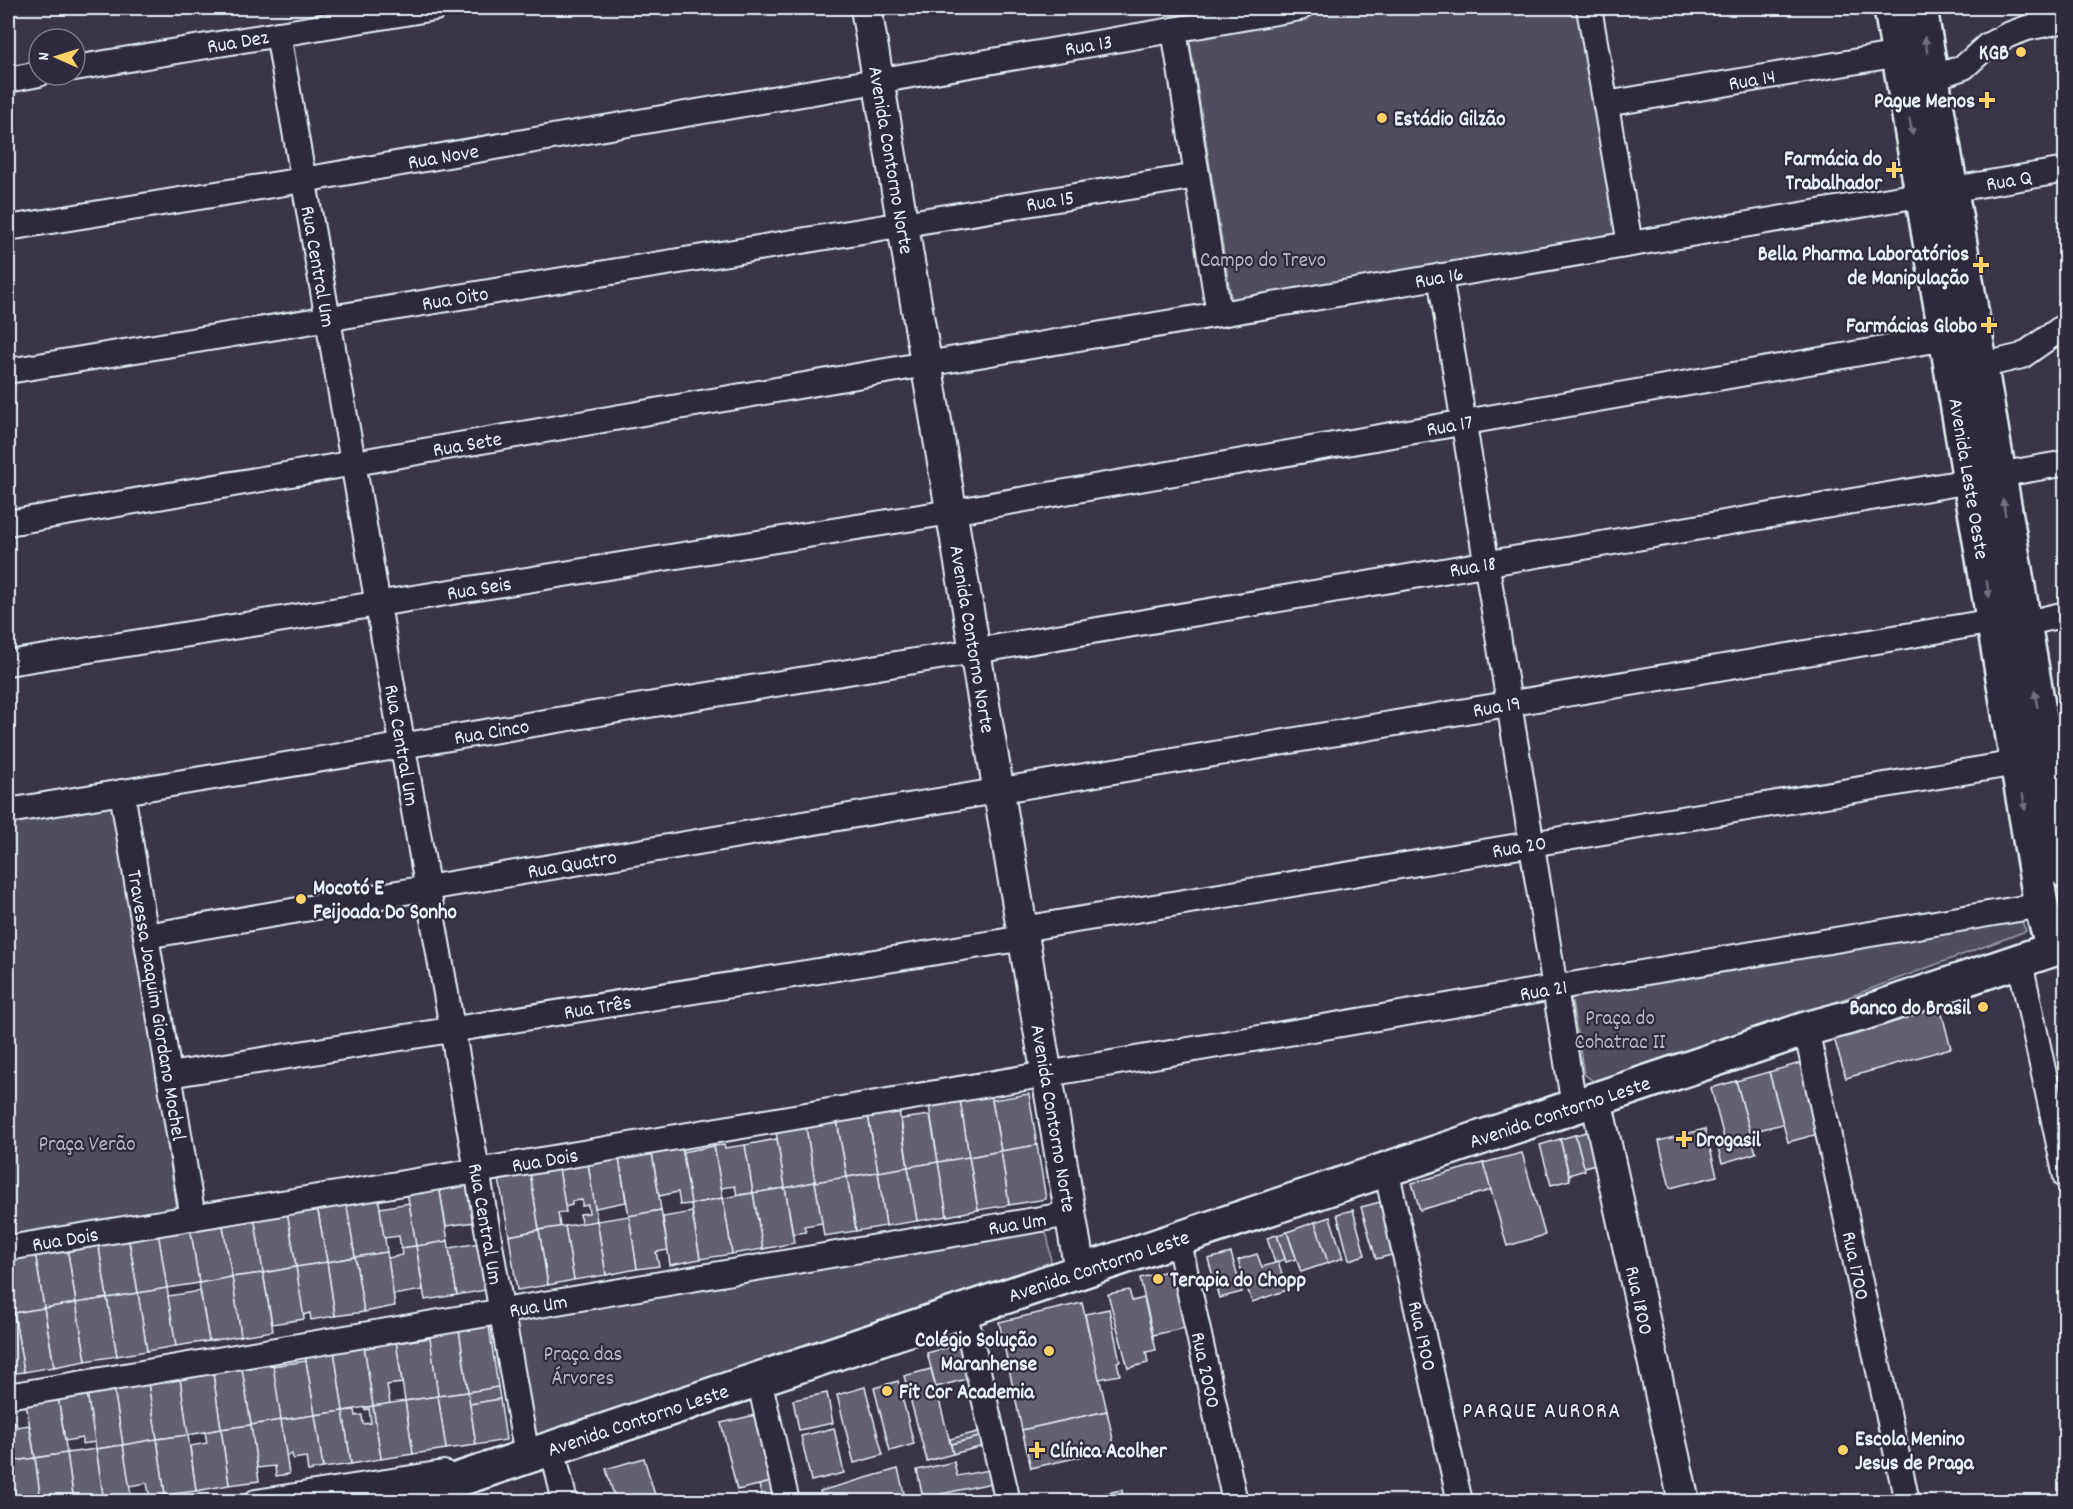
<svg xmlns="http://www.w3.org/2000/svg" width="2073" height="1509" font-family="Dekko,sans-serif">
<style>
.green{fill:#504e5f;stroke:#9ca0ac;stroke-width:1.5}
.building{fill:#636171;stroke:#e8f1f8;stroke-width:1.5}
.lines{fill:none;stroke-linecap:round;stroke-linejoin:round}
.minor-casing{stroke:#e8f1f8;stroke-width:28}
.tertiary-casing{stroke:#e8f1f8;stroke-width:34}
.secondary-casing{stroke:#e8f1f8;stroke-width:38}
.minor{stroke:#2f2a3d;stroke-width:24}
.tertiary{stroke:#2f2a3d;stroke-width:30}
.secondary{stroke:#2f2a3d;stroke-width:33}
.oneway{fill:#70707e}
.poi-dot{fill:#ffd166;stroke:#2f2a3d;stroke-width:2}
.labels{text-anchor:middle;stroke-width:4.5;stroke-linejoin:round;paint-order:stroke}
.street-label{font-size:21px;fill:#e8f1f8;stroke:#2f2a3d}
.poi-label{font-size:21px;font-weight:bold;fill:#e8f1f8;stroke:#2f2a3d;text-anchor:end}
.park-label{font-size:21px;fill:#b3b8c2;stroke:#2f2a3d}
.neighbourhood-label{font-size:22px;letter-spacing:1.5px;fill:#e8f1f8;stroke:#2f2a3d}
</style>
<rect width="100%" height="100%" fill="#3a3648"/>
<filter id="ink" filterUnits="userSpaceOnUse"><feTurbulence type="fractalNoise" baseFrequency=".0167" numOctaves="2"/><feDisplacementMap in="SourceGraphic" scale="12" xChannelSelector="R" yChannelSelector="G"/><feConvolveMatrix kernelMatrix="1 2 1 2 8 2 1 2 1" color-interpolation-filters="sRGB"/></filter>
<g filter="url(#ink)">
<g class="green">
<polygon points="1342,8 1583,8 1617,234 1232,303 1189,36"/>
<polygon points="115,799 177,1209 8,1237 8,818"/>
<polygon points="2020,917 2026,931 1811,1011 1687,1051 1597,1084 1584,1074 1571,996"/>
<polygon points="1045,1231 1048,1238 1051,1262 1042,1276 534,1441 508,1325 521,1317"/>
</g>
<g class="building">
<polygon points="1940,1007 1951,1048 1846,1078 1834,1038"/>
<polygon points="1804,1062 1822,1133 1788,1142 1769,1072"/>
<polygon points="1769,1072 1783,1124 1750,1132 1736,1081"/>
<polygon points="1736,1081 1756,1153 1722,1163 1716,1140 1724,1138 1711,1088"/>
<polygon points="1029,1094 1037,1145 1001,1151 992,1100"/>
<polygon points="991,1095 1001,1151 969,1157 960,1100"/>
<polygon points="960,1100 969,1157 938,1162 929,1105"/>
<polygon points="899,1111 908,1167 878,1172 868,1116"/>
<polygon points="930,1115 938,1162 908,1167 901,1119"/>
<polygon points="868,1116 878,1172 847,1177 837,1121"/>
<polygon points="837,1121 847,1177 815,1182 806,1127"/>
<polygon points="806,1127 815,1182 785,1188 776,1132"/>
<polygon points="1705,1129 1717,1176 1670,1188 1659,1141"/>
<polygon points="1594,1130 1603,1162 1584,1167 1575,1135"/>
<polygon points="1575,1135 1585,1170 1569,1175 1560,1139"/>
<polygon points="777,1139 785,1188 753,1193 745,1145"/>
<polygon points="1560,1139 1570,1180 1551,1185 1540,1145"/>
<polygon points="724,1145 725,1148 745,1145 753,1193 737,1195 735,1186 721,1188 714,1146"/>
<polygon points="1037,1145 1046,1199 1009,1205 1001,1151"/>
<polygon points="714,1146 723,1198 691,1204 682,1152"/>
<polygon points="682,1148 691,1204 680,1205 678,1192 659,1196 652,1153"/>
<polygon points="1001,1151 1009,1205 978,1210 969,1157"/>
<polygon points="652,1153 661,1210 629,1216 619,1159"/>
<polygon points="1522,1153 1545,1235 1507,1246 1483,1163"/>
<polygon points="969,1157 978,1210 947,1216 938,1162"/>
<polygon points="619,1159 626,1202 595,1208 588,1164"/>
<polygon points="938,1162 947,1216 917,1221 908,1167"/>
<polygon points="1483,1163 1491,1190 1420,1210 1412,1183"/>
<polygon points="588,1164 597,1221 581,1224 580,1214 589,1213 588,1205 582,1206 582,1200 572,1201 572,1205 565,1207 559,1169"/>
<polygon points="908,1167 917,1221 886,1226 878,1172"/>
<polygon points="559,1169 566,1212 558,1213 560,1227 539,1230 530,1173"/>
<polygon points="878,1172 886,1226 856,1231 847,1177"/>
<polygon points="530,1173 539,1230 509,1236 499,1179"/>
<polygon points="847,1177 856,1231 824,1236 815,1182"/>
<polygon points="468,1181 475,1222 446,1226 439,1186"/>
<polygon points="815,1182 822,1223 804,1226 806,1232 793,1234 785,1188"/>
<polygon points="439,1186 448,1241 416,1246 407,1191"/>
<polygon points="785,1188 794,1243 763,1249 753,1193"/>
<polygon points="753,1193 763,1249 732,1254 723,1198"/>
<polygon points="378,1195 387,1252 355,1257 346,1201"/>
<polygon points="723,1198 732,1254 700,1259 691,1204"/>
<polygon points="1388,1200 1403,1252 1376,1259 1361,1207"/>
<polygon points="346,1201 355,1257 327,1262 317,1206"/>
<polygon points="409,1203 416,1246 401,1248 399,1236 384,1238 380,1208"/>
<polygon points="317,1206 327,1262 296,1267 287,1211"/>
<polygon points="661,1210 668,1250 656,1252 659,1266 637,1269 629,1216"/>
<polygon points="1353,1210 1365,1255 1349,1260 1337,1214"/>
<polygon points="287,1211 296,1267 263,1273 254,1216"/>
<polygon points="692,1212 700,1259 670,1265 663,1217"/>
<polygon points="254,1216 263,1273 232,1277 222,1221"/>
<polygon points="629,1216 637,1269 606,1275 597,1221"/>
<polygon points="1330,1217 1343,1258 1328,1263 1315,1222"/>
<polygon points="222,1221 232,1277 199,1283 190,1226"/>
<polygon points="597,1221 606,1275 574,1280 565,1226"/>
<polygon points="1315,1222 1328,1263 1301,1272 1287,1232"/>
<polygon points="190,1226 199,1283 167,1288 158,1232"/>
<polygon points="565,1226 574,1280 548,1285 539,1230"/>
<polygon points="539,1230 548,1285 517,1290 509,1236"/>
<polygon points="158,1232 167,1288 138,1293 128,1236"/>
<polygon points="1287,1232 1296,1259 1286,1262 1277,1235"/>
<polygon points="1277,1235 1285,1259 1275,1263 1267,1238"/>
<polygon points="128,1236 138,1293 107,1298 98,1242"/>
<polygon points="448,1241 457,1295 425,1300 416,1246"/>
<polygon points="98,1242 107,1298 76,1303 67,1247"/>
<polygon points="479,1243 486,1290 457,1295 449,1248"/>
<polygon points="416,1246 423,1290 393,1295 388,1258 402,1255 401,1248"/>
<polygon points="67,1247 76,1303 44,1308 35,1252"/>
<polygon points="35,1252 44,1308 14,1313 8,1270 8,1256"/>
<polygon points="387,1252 395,1306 364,1312 355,1257"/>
<polygon points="1231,1253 1242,1292 1219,1298 1208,1259"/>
<polygon points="1257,1254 1262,1267 1278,1262 1287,1290 1252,1302 1238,1260"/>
<polygon points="355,1257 364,1312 335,1316 327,1262"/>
<polygon points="327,1262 335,1316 311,1320 310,1313 303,1315 296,1267"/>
<polygon points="296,1267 304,1319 272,1324 263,1273"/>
<polygon points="1175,1269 1189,1327 1153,1335 1140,1278"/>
<polygon points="8,1270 14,1313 8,1314"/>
<polygon points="263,1273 273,1331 241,1336 232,1277"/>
<polygon points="232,1277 241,1336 209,1341 199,1283"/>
<polygon points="167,1288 176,1346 147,1351 138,1293"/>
<polygon points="1129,1290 1132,1301 1144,1298 1156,1350 1146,1352 1148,1363 1128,1368 1108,1294"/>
<polygon points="200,1291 209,1341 176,1346 168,1296"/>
<polygon points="138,1293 147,1351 117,1356 107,1298"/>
<polygon points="107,1298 117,1356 86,1361 76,1303"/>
<polygon points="76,1303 86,1361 54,1367 44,1308"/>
<polygon points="1082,1303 1107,1411 1022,1430 999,1322"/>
<polygon points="44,1308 54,1367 24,1372 14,1313"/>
<polygon points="1109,1309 1120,1361 1117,1362 1120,1375 1099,1379 1085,1314"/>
<polygon points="14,1313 24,1372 8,1374 8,1314"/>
<polygon points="489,1326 498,1387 468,1392 459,1330"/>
<polygon points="459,1330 468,1392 438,1396 429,1335"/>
<polygon points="430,1338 438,1396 405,1401 396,1343"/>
<polygon points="396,1341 402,1383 387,1385 390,1404 373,1406 364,1346"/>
<polygon points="961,1344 970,1378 936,1387 927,1353"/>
<polygon points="364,1346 373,1406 343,1411 334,1351"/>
<polygon points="334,1351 343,1411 315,1415 305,1355"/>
<polygon points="306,1361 315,1415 281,1420 272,1366"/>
<polygon points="273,1365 281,1420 251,1425 242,1369"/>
<polygon points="242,1369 251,1425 221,1429 213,1374"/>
<polygon points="931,1369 953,1454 927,1461 904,1376"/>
<polygon points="213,1374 221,1429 188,1435 180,1379"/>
<polygon points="180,1379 188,1435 157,1439 148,1384"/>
<polygon points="898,1381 914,1444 890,1451 874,1388"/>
<polygon points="148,1384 157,1439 123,1445 114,1389"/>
<polygon points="498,1387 500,1399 470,1404 468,1392"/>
<polygon points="865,1387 883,1455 854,1463 837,1395"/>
<polygon points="114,1389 123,1445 96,1449 87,1393"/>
<polygon points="468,1392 476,1445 446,1449 438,1396"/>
<polygon points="87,1393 95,1442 82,1444 82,1438 65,1441 58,1398"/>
<polygon points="827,1393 833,1423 799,1430 793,1400"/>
<polygon points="438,1396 446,1449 413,1454 405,1401"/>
<polygon points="58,1398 67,1453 35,1458 26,1403"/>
<polygon points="500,1399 506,1440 476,1445 470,1404"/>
<polygon points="405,1401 413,1454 381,1459 373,1406"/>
<polygon points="373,1406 381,1459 351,1464 343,1411 355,1410 356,1416 362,1415 363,1424 371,1423 369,1409 365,1410 364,1408"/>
<polygon points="343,1411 351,1464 323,1468 315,1415"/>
<polygon points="1107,1411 1115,1449 1031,1468 1022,1430"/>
<polygon points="315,1415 323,1468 308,1471 306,1457 293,1459 292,1454 286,1456 281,1420"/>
<polygon points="755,1415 772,1482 737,1490 721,1423"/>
<polygon points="281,1420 289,1474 276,1476 275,1466 257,1468 251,1425"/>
<polygon points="16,1421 17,1427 29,1425 35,1458 8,1462 8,1423"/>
<polygon points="251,1425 259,1481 229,1485 221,1429"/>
<polygon points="834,1428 844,1473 811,1481 801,1436"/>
<polygon points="221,1429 229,1485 196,1491 190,1446 207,1443 205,1432"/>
<polygon points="982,1431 984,1436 951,1444 950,1439"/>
<polygon points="188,1435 196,1491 165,1495 157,1439"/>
<polygon points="984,1436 987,1445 953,1454 951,1444"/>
<polygon points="157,1439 165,1495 150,1498 147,1483 129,1486 123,1445"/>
<polygon points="123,1445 132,1502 104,1502 96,1449"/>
<polygon points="96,1449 104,1502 74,1502 67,1453"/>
<polygon points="67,1453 74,1502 41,1502 35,1458"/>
<polygon points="35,1458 41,1502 8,1502 8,1462"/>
<polygon points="644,1458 657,1502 616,1502 606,1469"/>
<polygon points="954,1462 957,1476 989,1470 992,1483 923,1498 917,1470"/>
<polygon points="898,1469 905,1497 888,1502 823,1502 820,1491"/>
<polygon points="772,1482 776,1502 758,1502 763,1500 759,1485"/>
<polygon points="1122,1490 1124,1502 1061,1502"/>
</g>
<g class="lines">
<defs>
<g id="minor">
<polyline points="1589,8 1630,244"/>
<polyline points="1174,30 1219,314"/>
<path id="s1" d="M 278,34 L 527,1456"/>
<path id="s2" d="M 75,68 L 435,8"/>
<polyline points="1932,78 1964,67 1987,46 2008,35 2027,28 2066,20"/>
<polyline points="8,80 39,74"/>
<path id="s3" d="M 1606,104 L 1899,54"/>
<path id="s4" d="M 8,228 L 303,180 L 1300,8"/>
<polyline points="1440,276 1574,1106"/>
<polyline points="1980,366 2022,356 2066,325"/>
<path id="s5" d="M 8,371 L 1197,176"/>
<polyline points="1998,475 2066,463"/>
<path id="s6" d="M 8,523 L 926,364 L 2066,170"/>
<polyline points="2023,624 2066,614"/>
<path id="s7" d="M 8,663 L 951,512 L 1946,338"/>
<path id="s8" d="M 122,792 L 193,1218"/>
<path id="s9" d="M 8,811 L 975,651 L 1970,481"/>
<path id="s10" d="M 1022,929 L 2017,763"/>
<path id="s11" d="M 146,936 L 1994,621"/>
<polyline points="2020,962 2066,1177"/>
<path id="s12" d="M 1806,1029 L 1907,1502"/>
<path id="s13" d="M 169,1075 L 1024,938"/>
<path id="s14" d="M 1386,1169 L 1460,1502"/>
<path id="s15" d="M 1178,1238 L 1235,1502"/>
<path id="s16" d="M 8,1248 L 477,1171 L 2041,905"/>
<polyline points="964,1310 1008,1502"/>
<polyline points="759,1379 787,1502"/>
<path id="s17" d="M 8,1396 L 1070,1214"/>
<polyline points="552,1447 565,1502"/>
<polyline points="256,1502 444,1473"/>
</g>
<g id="tertiary">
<path id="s18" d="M 866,8 L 1080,1271"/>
<path id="s19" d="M 1596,1099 L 1684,1502"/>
</g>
<g id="secondary">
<path id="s20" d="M 1891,8 L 2041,905 L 2053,949"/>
<polyline points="1920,8 2066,871"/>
<path id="s21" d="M 391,1502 L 1806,1029 L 1861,1014 L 2066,945"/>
</g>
</defs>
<use href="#minor" class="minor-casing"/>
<use href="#tertiary" class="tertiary-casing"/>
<use href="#secondary" class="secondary-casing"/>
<use href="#minor" class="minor"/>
<use href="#tertiary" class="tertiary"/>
<use href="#secondary" class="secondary"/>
</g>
<defs><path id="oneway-solid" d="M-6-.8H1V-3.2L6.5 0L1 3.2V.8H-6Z" transform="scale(1.5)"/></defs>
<g class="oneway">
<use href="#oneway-solid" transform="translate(1926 45) rotate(-100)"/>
<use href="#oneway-solid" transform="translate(1911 127) rotate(80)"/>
<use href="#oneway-solid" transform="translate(2004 507) rotate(-99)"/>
<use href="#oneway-solid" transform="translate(1988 589) rotate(81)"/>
<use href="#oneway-solid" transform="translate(2036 699) rotate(-100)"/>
<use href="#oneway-solid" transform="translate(2024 802) rotate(81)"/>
</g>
</g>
<g class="poi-dot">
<circle cx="2021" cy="52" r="6"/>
<path d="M1984 91h6v6h6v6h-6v6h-6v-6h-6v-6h6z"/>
<circle cx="1382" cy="118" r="6"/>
<path d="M1891 161h6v6h6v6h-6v6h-6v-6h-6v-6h6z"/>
<path d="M1978 256h6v6h6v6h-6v6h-6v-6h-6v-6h6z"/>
<path d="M1986 316h6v6h6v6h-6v6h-6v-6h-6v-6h6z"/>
<circle cx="301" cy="899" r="6"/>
<circle cx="1983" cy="1007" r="6"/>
<path d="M1681 1130h6v6h6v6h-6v6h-6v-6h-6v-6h6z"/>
<circle cx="1158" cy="1279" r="6"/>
<circle cx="1049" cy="1351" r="6"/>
<circle cx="887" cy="1391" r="6"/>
<path d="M1034 1441h6v6h6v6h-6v6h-6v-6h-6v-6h6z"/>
<circle cx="1843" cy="1450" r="6"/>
</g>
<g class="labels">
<g class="street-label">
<text dy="7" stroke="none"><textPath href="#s2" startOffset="165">Rua Dez</textPath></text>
<text dy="7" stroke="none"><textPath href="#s4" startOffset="1096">Rua 13</textPath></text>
<text dy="7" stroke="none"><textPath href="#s3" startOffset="148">Rua 14</textPath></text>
<text dy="7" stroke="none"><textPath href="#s4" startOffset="441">Rua Nove</textPath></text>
<text dy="7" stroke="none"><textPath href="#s18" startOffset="154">Avenida Contorno Norte</textPath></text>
<text dy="7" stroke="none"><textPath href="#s6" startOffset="2030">Rua Q</textPath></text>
<text dy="7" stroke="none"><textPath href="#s5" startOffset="1056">Rua 15</textPath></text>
<text dy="7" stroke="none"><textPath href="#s1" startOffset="236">Rua Central Um</textPath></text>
<text dy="7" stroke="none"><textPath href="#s6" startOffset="1452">Rua 16</textPath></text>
<text dy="7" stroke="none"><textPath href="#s5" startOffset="453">Rua Oito</textPath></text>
<text dy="7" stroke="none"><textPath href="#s7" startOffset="1461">Rua 17</textPath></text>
<text dy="7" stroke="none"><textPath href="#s6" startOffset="466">Rua Sete</textPath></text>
<text dy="7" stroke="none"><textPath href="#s20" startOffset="477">Avenida Leste Oeste</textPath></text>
<text dy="7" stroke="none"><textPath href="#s9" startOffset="1485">Rua 18</textPath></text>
<text dy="7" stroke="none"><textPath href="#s7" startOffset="477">Rua Seis</textPath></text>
<text dy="7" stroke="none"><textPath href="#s18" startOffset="640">Avenida Contorno Norte</textPath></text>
<text dy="7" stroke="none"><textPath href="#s11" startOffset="1370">Rua 19</textPath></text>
<text dy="7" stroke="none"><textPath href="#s9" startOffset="490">Rua Cinco</textPath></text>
<text dy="7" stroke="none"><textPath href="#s1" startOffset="722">Rua Central Um</textPath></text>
<text dy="7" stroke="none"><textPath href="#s10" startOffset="504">Rua 20</textPath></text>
<text dy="7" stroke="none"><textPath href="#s11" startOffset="432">Rua Quatro</textPath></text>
<text dy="7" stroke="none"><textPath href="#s16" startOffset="1557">Rua 21</textPath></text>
<text dy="7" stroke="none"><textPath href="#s8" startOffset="216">Travessa Joaquim Giordano Mochel</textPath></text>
<text dy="7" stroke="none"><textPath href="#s13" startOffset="434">Rua Três</textPath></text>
<text dy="7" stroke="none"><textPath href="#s21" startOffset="1232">Avenida Contorno Leste</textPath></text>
<text dy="7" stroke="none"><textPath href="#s18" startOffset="1126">Avenida Contorno Norte</textPath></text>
<text dy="7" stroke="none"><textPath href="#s16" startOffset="544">Rua Dois</textPath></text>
<text dy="7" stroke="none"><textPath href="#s17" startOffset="1024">Rua Um</textPath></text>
<text dy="7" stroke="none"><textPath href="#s1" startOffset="1208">Rua Central Um</textPath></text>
<text dy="7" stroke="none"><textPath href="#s16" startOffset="58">Rua Dois</textPath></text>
<text dy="7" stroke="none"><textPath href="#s21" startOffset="746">Avenida Contorno Leste</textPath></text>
<text dy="7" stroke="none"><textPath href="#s12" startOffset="242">Rua 1700</textPath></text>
<text dy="7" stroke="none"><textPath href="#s19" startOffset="206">Rua 1800</textPath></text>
<text dy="7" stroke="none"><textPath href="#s17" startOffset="538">Rua Um</textPath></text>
<text dy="7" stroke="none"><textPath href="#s14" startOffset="171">Rua 1900</textPath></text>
<text dy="7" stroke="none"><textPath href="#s15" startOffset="135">Rua 2000</textPath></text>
<text dy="7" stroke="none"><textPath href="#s21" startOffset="260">Avenida Contorno Leste</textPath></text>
</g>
<g class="poi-label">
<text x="2009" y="59">KGB</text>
<text x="1975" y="107">Pague Menos</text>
<text x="1394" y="125" text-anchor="start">Estádio Gilzão</text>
<text x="1882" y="165">Farmácia do<tspan x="1882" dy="24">Trabalhador</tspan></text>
<text x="1969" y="260">Bella Pharma Laboratórios<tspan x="1969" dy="24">de Manipulação</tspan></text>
<text x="1977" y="332">Farmácias Globo</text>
<text x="313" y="894" text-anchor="start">Mocotó E<tspan x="313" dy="24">Feijoada Do Sonho</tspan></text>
<text x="1971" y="1014">Banco do Brasil</text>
<text x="1696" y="1146" text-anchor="start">Drogasil</text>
<text x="1170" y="1286" text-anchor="start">Terapia do Chopp</text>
<text x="1037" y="1346">Colégio Solução<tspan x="1037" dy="24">Maranhense</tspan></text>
<text x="899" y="1398" text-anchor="start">Fit Cor Academia</text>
<text x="1855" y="1445" text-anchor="start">Escola Menino<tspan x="1855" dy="24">Jesus de Praga</tspan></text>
<text x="1050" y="1457" text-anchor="start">Clínica Acolher</text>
</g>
<g class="park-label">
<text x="1263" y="266">Campo do Trevo</text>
<text x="1620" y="1024">Praça do<tspan x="1620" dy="24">Cohatrac II</tspan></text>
<text x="87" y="1150">Praça Verão</text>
<text x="583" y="1360">Praça das<tspan x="583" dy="24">Árvores</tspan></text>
</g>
<g class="neighbourhood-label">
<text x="1542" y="1417">PARQUE AURORA</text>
</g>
</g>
<rect width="2073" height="1509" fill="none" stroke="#2f2a3d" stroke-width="30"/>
<rect x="15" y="15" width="2043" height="1479" fill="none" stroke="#e8f1f8" stroke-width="2" filter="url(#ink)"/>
<g transform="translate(57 57) rotate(273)"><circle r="28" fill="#2f2a3d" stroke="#797a88" stroke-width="1.5"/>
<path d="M0-4.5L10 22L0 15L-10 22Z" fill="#ffd166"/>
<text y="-9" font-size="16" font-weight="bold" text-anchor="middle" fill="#e8f1f8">N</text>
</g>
</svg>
